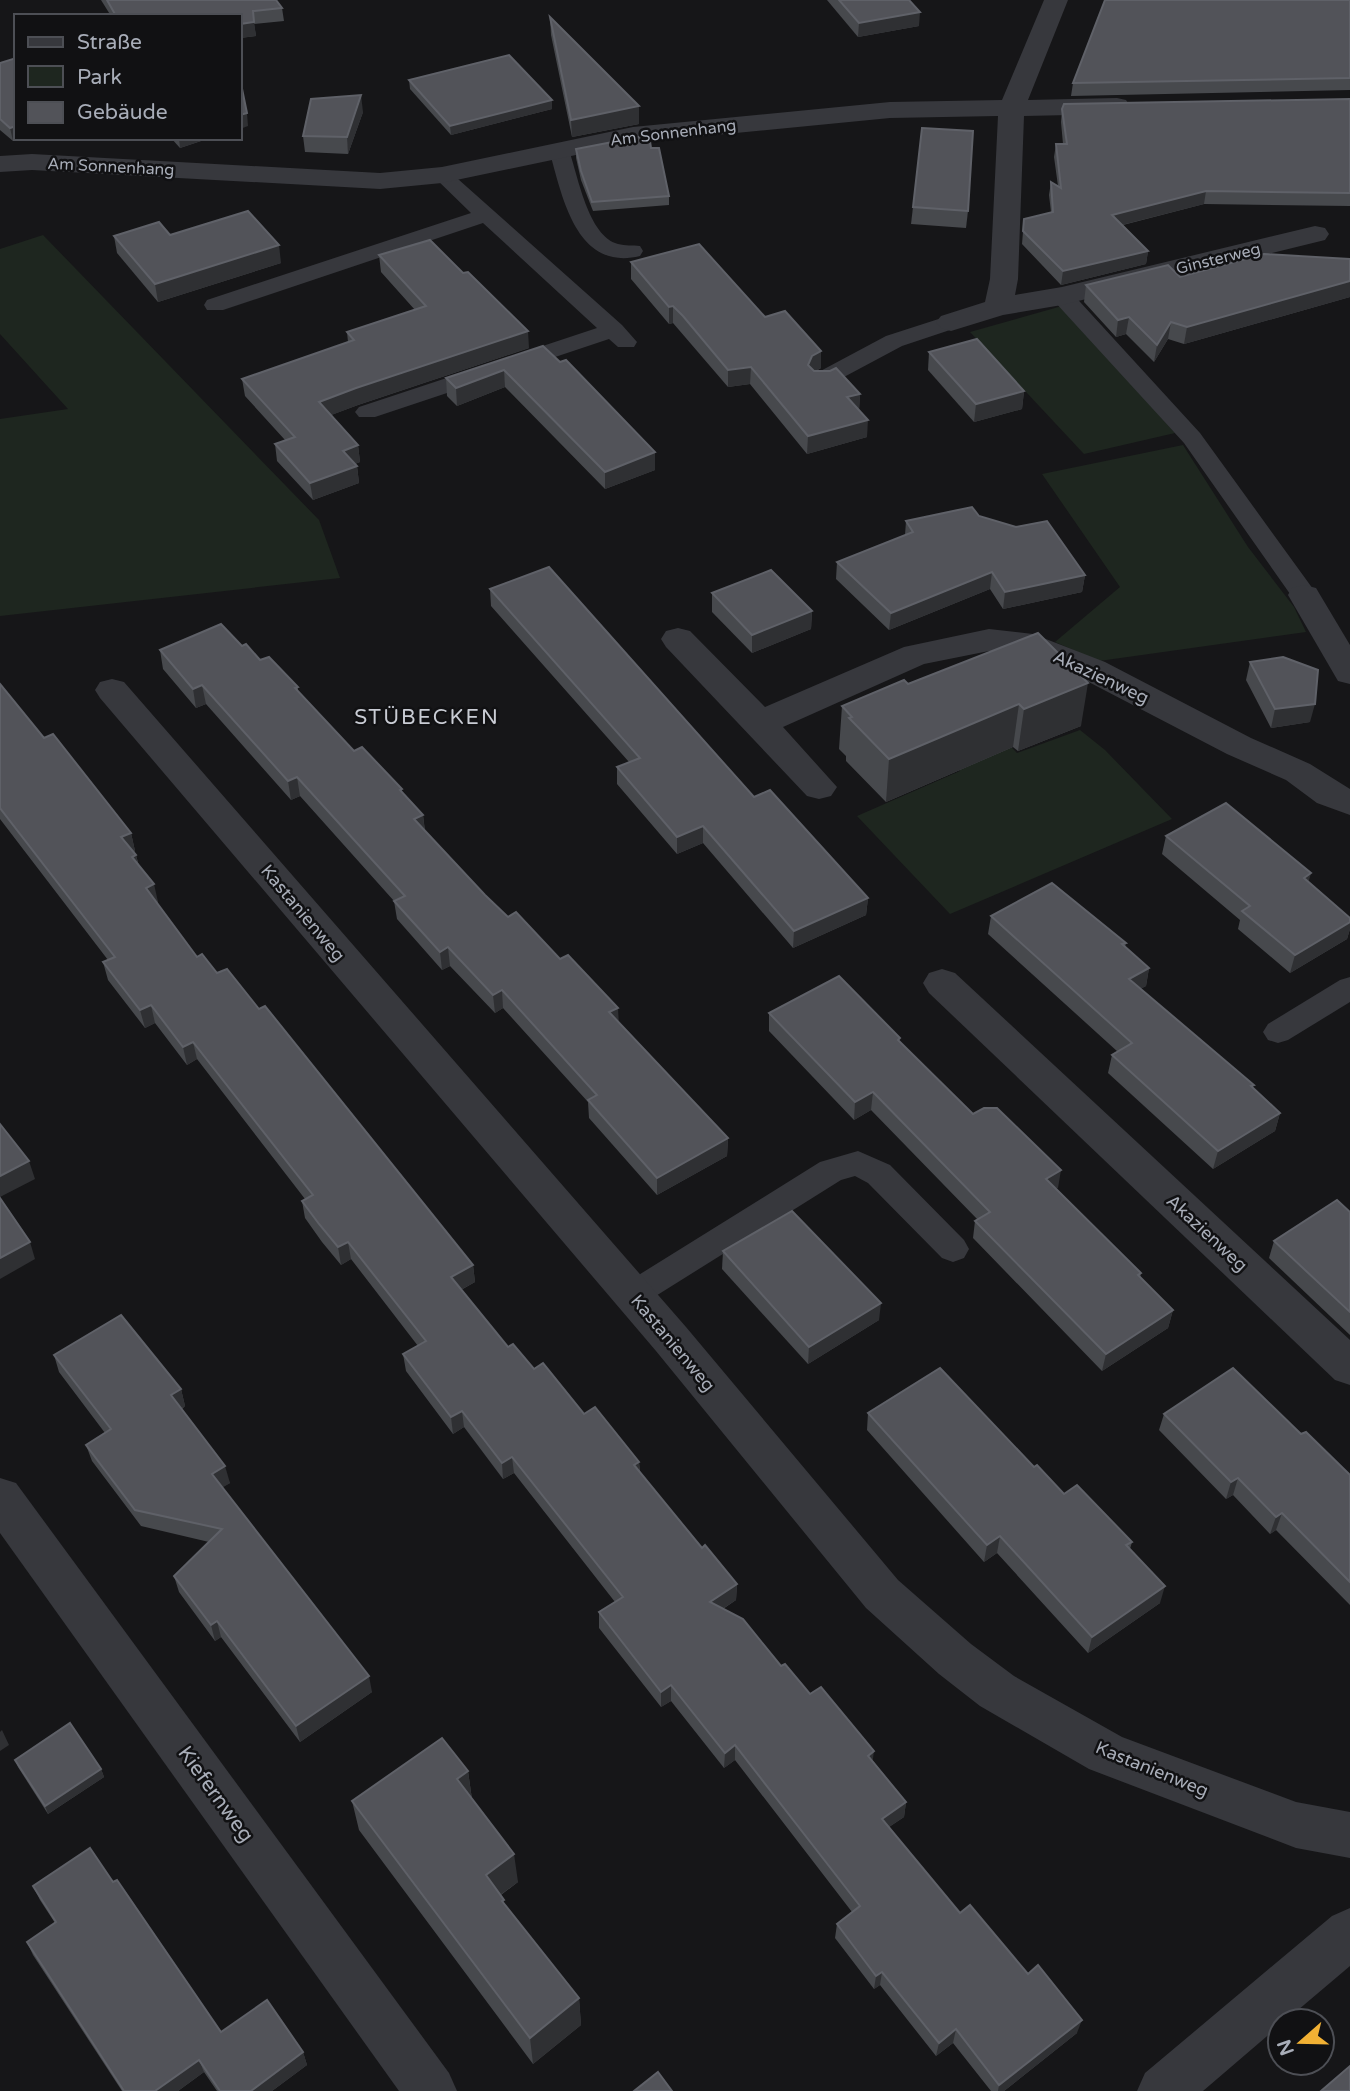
<svg xmlns="http://www.w3.org/2000/svg" width="1350" height="2091" font-family="'Varela Round',sans-serif">
<style>
.green{fill:#1e261f}
.lines{fill:none;stroke-linecap:round;stroke-linejoin:round}
.service{fill:#37383d;fill-rule:evenodd}
.minor{fill:#37383d;fill-rule:evenodd}
.wall{fill:#47494d}
.shaded-wall{fill:#2f3033}
.building{fill:#525359;stroke:#5f6168;stroke-width:2}
.labels{text-anchor:middle;stroke-width:5;stroke-linejoin:round;paint-order:stroke}
.far-street-label{font-size:16px;fill:#a8adb8;stroke:#111113}
.street-label{font-size:18px;fill:#a8adb8;stroke:#111113}
.quarter-label{font-size:21px;letter-spacing:2px;fill:#c9ccd4;stroke:#111113}
.near-street-label{font-size:21px;fill:#a8adb8;stroke:#111113}
</style>
<rect width="100%" height="100%" fill="#161618"/>
<g class="green">
<polygon points="43,235 319,520 340,578 0,616 0,419 68,409 0,334 0,249"/>
<polygon points="1062,306 1175,433 1084,454 970,332"/>
<polygon points="1183,445 1248,547 1294,607 1306,632 1099,661 1055,642 1120,587 1042,474"/>
<polygon points="989,724 1017,753 1080,730 1105,750 1172,819 950,914 857,816 960,771 936,745"/>
</g>
<g class="lines">
<g class="service">
<path d="M 559,144 L 566,146 L 569,150 C 578,176 588,236 618,244 C 625,246 633,245 640,246 L 643,251 L 640,256 C 575,272 562,194 549,150 L 552,146 Z"/>
<polygon points="442,169 449,171 622,325 637,342 634,347 618,347 609,339 375,417 359,417 355,412 359,407 597,328 483,223 223,310 207,310 204,305 207,300 471,213 432,175 435,171"/>
<polygon points="1062,289 1070,291 1200,433 1313,589 1317,595 1313,601 1304,603 1295,601 1184,443 1054,301 1051,296 1054,291"/>
<polygon points="951,315 959,317 962,322 959,327 902,346 829,385 813,385 809,380 813,375 886,336"/>
<polygon points="1350,977 1350,1002 1288,1040 1278,1043 1268,1040 1263,1032 1268,1024 1340,980"/>
<polygon points="858,1151 890,1165 964,1240 969,1249 964,1258 953,1262 942,1258 868,1183 855,1176 841,1180 643,1304 632,1308 621,1304 616,1295 621,1286 820,1162"/>
</g>
<g class="minor">
<polygon points="1044,0 1068,0 1028,100 1117,98 1126,100 1130,106 1126,112 1117,114 1024,116 1018,279 1015,295 1062,287 1315,226 1325,228 1329,234 1325,240 1062,305 1003,315 951,331 941,328 936,322 941,316 985,302 990,279 998,116 890,118 633,143 442,183 380,189 32,170 0,172 0,156 32,154 380,173 442,167 633,127 890,102 1002,100"/>
<polygon points="1304,585 1316,588 1350,645 1350,684 1338,681 1288,595 1292,588"/>
<polygon points="678,628 690,631 765,707 904,647 989,629 1033,634 1105,662 1251,738 1310,764 1350,789 1350,815 1317,803 1286,780 1227,754 1081,678 1027,655 989,651 924,664 783,727 837,787 831,796 819,799 807,796 666,647 661,639 666,631"/>
<polygon points="112,679 124,682 686,1327 898,1580 971,1644 1014,1676 1122,1737 1296,1802 1350,1812 1350,1858 1296,1848 1089,1769 980,1706 939,1674 866,1608 656,1351 100,698 95,690 100,682"/>
<polygon points="942,969 955,973 1350,1340 1350,1385 1335,1380 929,993 923,983 929,973"/>
<polygon points="0,1478 16,1483 449,2073 457,2091 399,2091 0,1533"/>
<polygon points="1350,1908 1350,1966 1285,2021 1280,2021 1280,2025 1203,2091 1137,2091 1145,2073 1332,1916"/>
</g>
</g>
<g class="wall">
<polygon points="101,0 276,0 282,8 284,21 254,24 256,36 240,38 240,16 111,16"/>
<polygon points="827,0 909,0 919,26 858,37"/>
<polygon points="1350,0 1350,90 1071,96 1073,83"/>
<polygon points="550,17 639,124 572,137 551,35"/>
<polygon points="0,63 16,138 23,138 13,141 0,130"/>
<polygon points="409,80 552,100 552,109 451,135 410,89"/>
<polygon points="1350,99 1350,206 1204,204 1123,225 1148,251 1146,264 1061,285 1022,244 1024,219 1051,212 1049,195 1051,182 1058,186 1054,157 1056,144 1063,144 1061,122 1062,109"/>
<polygon points="363,112 348,154 305,152 303,136"/>
<polygon points="171,138 210,138 180,148"/>
<polygon points="651,148 669,196 669,205 593,211 581,180 576,158 576,149"/>
<polygon points="913,207 968,211 966,228 911,224"/>
<polygon points="170,235 281,263 158,302 117,253 114,236"/>
<polygon points="379,255 529,348 358,405 331,415 358,445 360,462 355,464 357,466 359,483 313,500 277,461 275,444 285,440 245,396 242,379 348,342 347,332 415,310 381,272"/>
<polygon points="1350,259 1350,297 1184,344 1168,339 1154,362 1126,334 1116,337 1084,302 1086,285 1180,277"/>
<polygon points="631,262 765,317 821,351 821,368 816,371 860,394 859,410 867,437 807,454 750,384 728,387 673,323 669,324 631,279"/>
<polygon points="543,346 655,470 605,489 505,387 457,406 447,396 446,378"/>
<polygon points="929,352 1024,391 1022,409 974,422 928,370"/>
<polygon points="979,516 1085,575 1082,592 1003,609 990,589 889,630 836,579 837,562 905,535 906,521"/>
<polygon points="490,589 754,797 868,898 866,915 793,948 703,843 677,854 617,784 617,767 629,762 491,606"/>
<polygon points="712,593 812,611 811,629 752,653 712,612"/>
<polygon points="1038,633 1081,726 1018,751 1013,747 886,802 846,761 846,756 839,749 842,706 908,684"/>
<polygon points="242,646 298,687 298,692 354,751 402,789 402,792 423,815 425,831 485,895 508,917 618,1008 618,1022 728,1138 727,1156 657,1195 589,1118 588,1102 503,1008 495,1013 450,966 442,970 397,919 394,901 300,796 291,800 206,704 196,708 163,669 160,650"/>
<polygon points="1250,662 1310,722 1271,728 1246,680"/>
<polygon points="0,684 44,738 131,833 135,851 134,852 136,855 139,866 158,902 157,903 197,957 217,973 259,1009 473,1265 475,1282 461,1290 508,1347 639,1462 640,1472 702,1548 737,1584 736,1600 723,1609 781,1666 810,1694 873,1761 906,1802 904,1817 889,1827 960,1913 1077,2033 1004,2091 991,2091 953,2043 936,2056 880,1985 874,1989 835,1938 837,1924 852,1912 735,1760 724,1768 671,1701 661,1707 599,1628 599,1612 615,1602 514,1473 503,1479 464,1427 453,1434 406,1371 403,1354 418,1346 351,1259 341,1265 322,1242 305,1218 302,1201 305,1199 197,1059 187,1065 155,1023 145,1028 108,980 103,962 108,960 0,819"/>
<polygon points="1166,836 1309,882 1350,918 1350,929 1347,939 1290,973 1238,929 1240,920 1162,854"/>
<polygon points="991,916 1126,943 1125,947 1149,968 1146,986 1140,989 1280,1113 1275,1131 1213,1169 1108,1073 1112,1055 1118,1052 988,934"/>
<polygon points="769,1013 900,1042 973,1114 1058,1188 1056,1188 1141,1273 1140,1278 1173,1310 1168,1328 1102,1371 973,1238 975,1221 978,1220 871,1110 854,1120 769,1031"/>
<polygon points="1350,1212 1350,1335 1269,1258 1274,1241"/>
<polygon points="723,1251 879,1320 808,1364 722,1269"/>
<polygon points="54,1355 181,1389 185,1406 182,1409 230,1483 222,1487 372,1692 300,1742 221,1637 215,1641 179,1592 174,1576 209,1542 141,1526 92,1461 86,1445 105,1433 59,1372"/>
<polygon points="868,1413 1064,1494 1132,1542 1130,1549 1160,1603 1088,1653 997,1553 984,1562 867,1430"/>
<polygon points="1164,1414 1301,1434 1350,1475 1350,1605 1276,1530 1270,1534 1233,1495 1226,1499 1159,1430"/>
<polygon points="15,1760 101,1769 104,1777 48,1814 18,1767"/>
<polygon points="468,1771 472,1799 518,1882 501,1895 505,1905 579,1998 581,2025 533,2064 359,1830 352,1801"/>
<polygon points="113,1882 221,2032 303,2052 307,2065 272,2091 217,2091 204,2072 178,2091 122,2091 33,1955 27,1942 55,1923 40,1900 33,1886"/>
</g>
<g class="shaded-wall">
<polygon points="920,12 919,26 858,37 859,23"/>
<polygon points="254,22 256,36 240,38 240,24"/>
<polygon points="361,95 363,112 348,154 347,137"/>
<polygon points="552,100 552,109 451,135 450,126"/>
<polygon points="639,106 639,124 572,137 571,120"/>
<polygon points="247,113 248,126 240,129 240,115"/>
<polygon points="16,126 16,138 23,138 13,141 10,128"/>
<polygon points="179,138 210,138 180,148"/>
<polygon points="1206,191 1204,204 1110,228 1112,215"/>
<polygon points="279,245 281,263 158,302 155,284"/>
<polygon points="1148,251 1146,264 1061,285 1063,271"/>
<polygon points="1350,281 1350,297 1184,344 1187,327"/>
<polygon points="673,306 673,323 669,324 669,307"/>
<polygon points="1129,317 1126,334 1116,337 1118,320"/>
<polygon points="1171,322 1168,339 1154,362 1157,345"/>
<polygon points="528,331 529,348 358,405 321,419 319,402 356,388"/>
<polygon points="821,351 821,368 811,373 808,365 812,356"/>
<polygon points="751,367 750,384 728,387 728,370"/>
<polygon points="504,370 505,387 457,406 456,388"/>
<polygon points="1024,391 1022,409 974,422 976,404"/>
<polygon points="860,394 859,411 847,397"/>
<polygon points="868,420 867,437 807,454 808,436"/>
<polygon points="358,445 360,462 345,468 343,451"/>
<polygon points="655,452 655,470 605,489 605,472"/>
<polygon points="357,466 359,483 313,500 310,483"/>
<polygon points="992,572 990,589 889,630 891,613"/>
<polygon points="1085,575 1082,592 1003,609 1005,592"/>
<polygon points="812,611 811,629 752,653 752,635"/>
<polygon points="1088,683 1081,726 1018,751 1024,709"/>
<polygon points="202,685 206,704 196,708 193,689"/>
<polygon points="1019,704 1013,747 886,802 889,759"/>
<polygon points="1315,704 1310,722 1271,728 1275,709"/>
<polygon points="297,777 300,796 291,800 288,781"/>
<polygon points="423,815 425,833 414,819"/>
<polygon points="703,826 703,843 677,854 677,837"/>
<polygon points="131,833 135,851 126,855 121,837"/>
<polygon points="136,855 140,873 132,857"/>
<polygon points="1311,873 1306,891 1304,878"/>
<polygon points="154,884 158,902 150,906 146,888"/>
<polygon points="868,898 866,915 793,948 794,931"/>
<polygon points="1350,922 1350,929 1347,939 1290,973 1295,955"/>
<polygon points="448,947 450,966 442,970 440,952"/>
<polygon points="1149,968 1146,986 1125,997 1129,979"/>
<polygon points="502,990 503,1008 495,1013 493,995"/>
<polygon points="151,1005 155,1023 145,1028 140,1010"/>
<polygon points="618,1008 619,1026 609,1012"/>
<polygon points="193,1042 197,1059 187,1065 183,1047"/>
<polygon points="873,1092 871,1110 854,1120 855,1102"/>
<polygon points="1280,1113 1275,1131 1213,1169 1218,1151"/>
<polygon points="728,1138 727,1156 657,1195 657,1178"/>
<polygon points="29,1161 35,1179 0,1197 0,1176"/>
<polygon points="1061,1170 1058,1188 1043,1196 1046,1179"/>
<polygon points="30,1242 35,1259 0,1279 0,1258"/>
<polygon points="348,1242 351,1259 341,1265 338,1247"/>
<polygon points="473,1265 475,1282 453,1294 451,1277"/>
<polygon points="881,1303 879,1320 808,1364 809,1347"/>
<polygon points="1173,1310 1168,1328 1102,1371 1106,1354"/>
<polygon points="181,1389 185,1406 176,1412 171,1395"/>
<polygon points="462,1411 464,1427 453,1434 451,1417"/>
<polygon points="512,1457 514,1473 503,1479 502,1463"/>
<polygon points="639,1462 640,1479 634,1465"/>
<polygon points="225,1466 230,1483 217,1491 212,1474"/>
<polygon points="1238,1478 1233,1495 1226,1499 1231,1482"/>
<polygon points="1282,1513 1276,1530 1270,1534 1276,1517"/>
<polygon points="1000,1536 997,1553 984,1562 987,1545"/>
<polygon points="737,1584 736,1600 710,1617 710,1602"/>
<polygon points="1165,1586 1160,1603 1088,1653 1092,1637"/>
<polygon points="217,1621 221,1637 215,1641 211,1625"/>
<polygon points="369,1676 372,1692 300,1742 296,1726"/>
<polygon points="671,1685 671,1701 661,1707 661,1692"/>
<polygon points="2,1730 9,1745 0,1751 0,1732"/>
<polygon points="735,1745 735,1760 724,1768 725,1753"/>
<polygon points="874,1751 872,1766 868,1756"/>
<polygon points="101,1769 104,1777 48,1814 45,1806"/>
<polygon points="468,1771 472,1800 457,1779"/>
<polygon points="906,1802 904,1817 880,1833 882,1819"/>
<polygon points="514,1854 518,1882 489,1903 486,1875"/>
<polygon points="882,1972 880,1985 874,1989 876,1976"/>
<polygon points="579,1998 581,2025 533,2064 530,2038"/>
<polygon points="1082,2020 1077,2033 1004,2091 998,2091 999,2085"/>
<polygon points="956,2029 953,2043 936,2056 939,2043"/>
<polygon points="303,2052 307,2065 272,2091 251,2091"/>
<polygon points="199,2060 204,2072 178,2091 155,2091"/>
</g>
<g class="building">
<polygon points="107,0 276,0 282,8 253,11 254,22 240,24 240,16 116,16"/>
<polygon points="839,0 909,0 920,12 859,23"/>
<polygon points="1105,0 1350,0 1350,78 1073,83"/>
<polygon points="550,17 639,106 571,120"/>
<polygon points="509,55 552,100 450,126 409,80"/>
<polygon points="16,58 16,126 10,128 0,119 0,63"/>
<polygon points="240,79 247,113 240,115"/>
<polygon points="361,95 347,137 303,136 311,99"/>
<polygon points="1350,99 1350,193 1206,191 1112,215 1148,251 1063,271 1023,231 1024,219 1053,212 1051,182 1061,188 1056,144 1067,144 1062,109 1064,104"/>
<polygon points="922,128 973,131 968,211 913,207"/>
<polygon points="649,135 651,148 659,148 669,196 592,202 581,171 576,149"/>
<polygon points="248,211 279,245 155,284 114,236 159,222 170,235"/>
<polygon points="430,240 463,273 468,272 528,331 356,388 319,402 358,445 343,451 357,466 310,483 275,444 295,437 242,379 354,340 347,332 426,306 379,255"/>
<polygon points="699,244 765,317 785,311 821,351 812,356 808,365 814,371 830,371 836,368 860,394 847,397 868,420 808,436 751,367 728,370 683,316 673,306 669,307 631,262"/>
<polygon points="1264,254 1350,259 1350,281 1187,327 1171,322 1157,345 1129,317 1118,320 1086,285 1168,265 1180,277"/>
<polygon points="977,339 1024,391 976,404 929,352"/>
<polygon points="543,346 560,362 566,360 655,452 605,472 504,370 456,388 446,378"/>
<polygon points="972,507 979,516 1016,527 1047,521 1085,575 1005,592 992,572 891,613 837,562 913,532 906,521"/>
<polygon points="549,567 754,797 770,790 868,898 794,931 703,826 677,837 617,767 640,758 490,589"/>
<polygon points="771,570 812,611 752,635 712,593"/>
<polygon points="221,624 242,646 246,644 260,660 269,657 298,687 295,688 354,751 362,747 402,789 400,790 423,815 414,819 485,895 508,917 516,912 560,959 568,955 618,1008 609,1012 728,1138 657,1178 588,1100 597,1095 502,990 493,995 448,947 440,952 394,901 405,896 297,777 288,781 202,685 193,689 160,650"/>
<polygon points="1038,633 1088,683 1024,709 1019,704 889,759 849,718 852,717 842,706 904,680 908,684"/>
<polygon points="1283,657 1318,670 1315,704 1275,709 1250,662"/>
<polygon points="0,684 44,738 53,734 131,833 121,837 136,855 132,857 154,884 146,888 197,957 202,954 217,973 227,969 259,1009 265,1006 473,1265 451,1277 508,1347 513,1344 534,1369 543,1363 584,1414 595,1407 639,1462 634,1465 702,1548 705,1545 737,1584 710,1602 743,1619 781,1666 785,1664 810,1694 821,1687 874,1751 868,1756 906,1802 882,1819 960,1913 970,1905 1028,1974 1038,1965 1082,2020 999,2085 956,2029 939,2043 882,1972 876,1976 837,1924 860,1906 735,1745 725,1753 671,1685 661,1692 599,1612 623,1597 512,1457 502,1463 462,1411 451,1417 403,1354 426,1341 348,1242 338,1247 319,1224 302,1201 313,1195 193,1042 183,1047 151,1005 140,1010 103,962 115,957 0,808"/>
<polygon points="1226,803 1311,873 1304,878 1350,918 1350,922 1295,955 1242,911 1250,906 1166,836"/>
<polygon points="1052,883 1126,943 1122,944 1149,968 1129,979 1254,1085 1251,1086 1280,1113 1218,1151 1112,1055 1132,1043 991,916"/>
<polygon points="839,976 900,1038 898,1040 973,1114 984,1108 997,1108 1061,1170 1046,1179 1141,1273 1138,1275 1173,1310 1106,1354 975,1221 990,1212 873,1092 855,1102 769,1013"/>
<polygon points="0,1124 29,1161 0,1176"/>
<polygon points="0,1198 30,1242 0,1258"/>
<polygon points="1337,1200 1350,1212 1350,1312 1274,1241"/>
<polygon points="792,1211 881,1303 809,1347 723,1251"/>
<polygon points="121,1315 181,1389 171,1395 225,1466 212,1474 369,1676 296,1726 217,1621 211,1625 174,1576 222,1529 135,1510 86,1445 111,1429 54,1355"/>
<polygon points="940,1368 1034,1467 1037,1465 1064,1494 1077,1485 1132,1542 1126,1545 1165,1586 1092,1637 1000,1536 987,1545 868,1413"/>
<polygon points="1233,1368 1301,1434 1306,1432 1350,1475 1350,1582 1282,1513 1276,1517 1238,1478 1231,1482 1164,1414"/>
<polygon points="70,1723 101,1769 45,1806 15,1760"/>
<polygon points="442,1738 468,1771 457,1779 514,1854 486,1875 504,1900 502,1901 579,1998 530,2038 352,1801"/>
<polygon points="90,1848 113,1882 117,1880 221,2032 267,2000 303,2052 251,2091 220,2091 199,2060 155,2091 124,2091 27,1942 56,1922 33,1886"/>
<polygon points="1350,2066 1350,2091 1321,2091"/>
<polygon points="658,2072 672,2091 634,2091"/>
</g>
<g class="labels">
<g class="far-street-label">
<text transform="translate(673 132) rotate(-7)" y="6">Am Sonnenhang</text>
<text transform="translate(111 166) rotate(3)" y="6">Am Sonnenhang</text>
<text transform="translate(1218 258) rotate(-14)" y="6">Ginsterweg</text>
</g>
<g class="street-label">
<text transform="translate(1101 677) rotate(25)" y="6">Akazienweg</text>
<text transform="translate(303 913) rotate(50)" y="6">Kastanienweg</text>
<text transform="translate(1207 1233) rotate(43)" y="6">Akazienweg</text>
<text transform="translate(673 1343) rotate(50)" y="6">Kastanienweg</text>
<text transform="translate(1152 1769) rotate(22)" y="6">Kastanienweg</text>
</g>
<g class="quarter-label">
<text x="427" y="724">STÜBECKEN</text>
</g>
<g class="near-street-label">
<text transform="translate(216 1794) rotate(54)" y="7">Kiefernweg</text>
</g>
</g>
<rect x="14" y="14" width="228" height="126" fill="#111113" stroke="#4d4f55" stroke-width="2"/>
<rect x="28" y="37" width="35" height="10" fill="#37383d" stroke="#4d4f55" stroke-width="2"/>
<text x="77" y="49" font-size="21" fill="#a8adb8">Straße</text>
<rect x="28" y="66" width="35" height="21" fill="#1e261f" stroke="#4d4f55" stroke-width="2"/>
<text x="77" y="84" font-size="21" fill="#a8adb8">Park</text>
<rect x="28" y="102" width="35" height="21" fill="#525359" stroke="#4d4f55" stroke-width="2"/>
<text x="77" y="119" font-size="21" fill="#a8adb8">Gebäude</text>
<g transform="translate(1301 2042) rotate(250)"><circle r="33" fill="#111113" stroke="#4d4f55" stroke-width="2"/>
<path d="M0-5L12 26L0 18L-12 26Z" fill="#f2b134"/>
<text y="-10" font-size="19" font-weight="bold" text-anchor="middle" fill="#a8adb8">N</text>
</g>
</svg>
